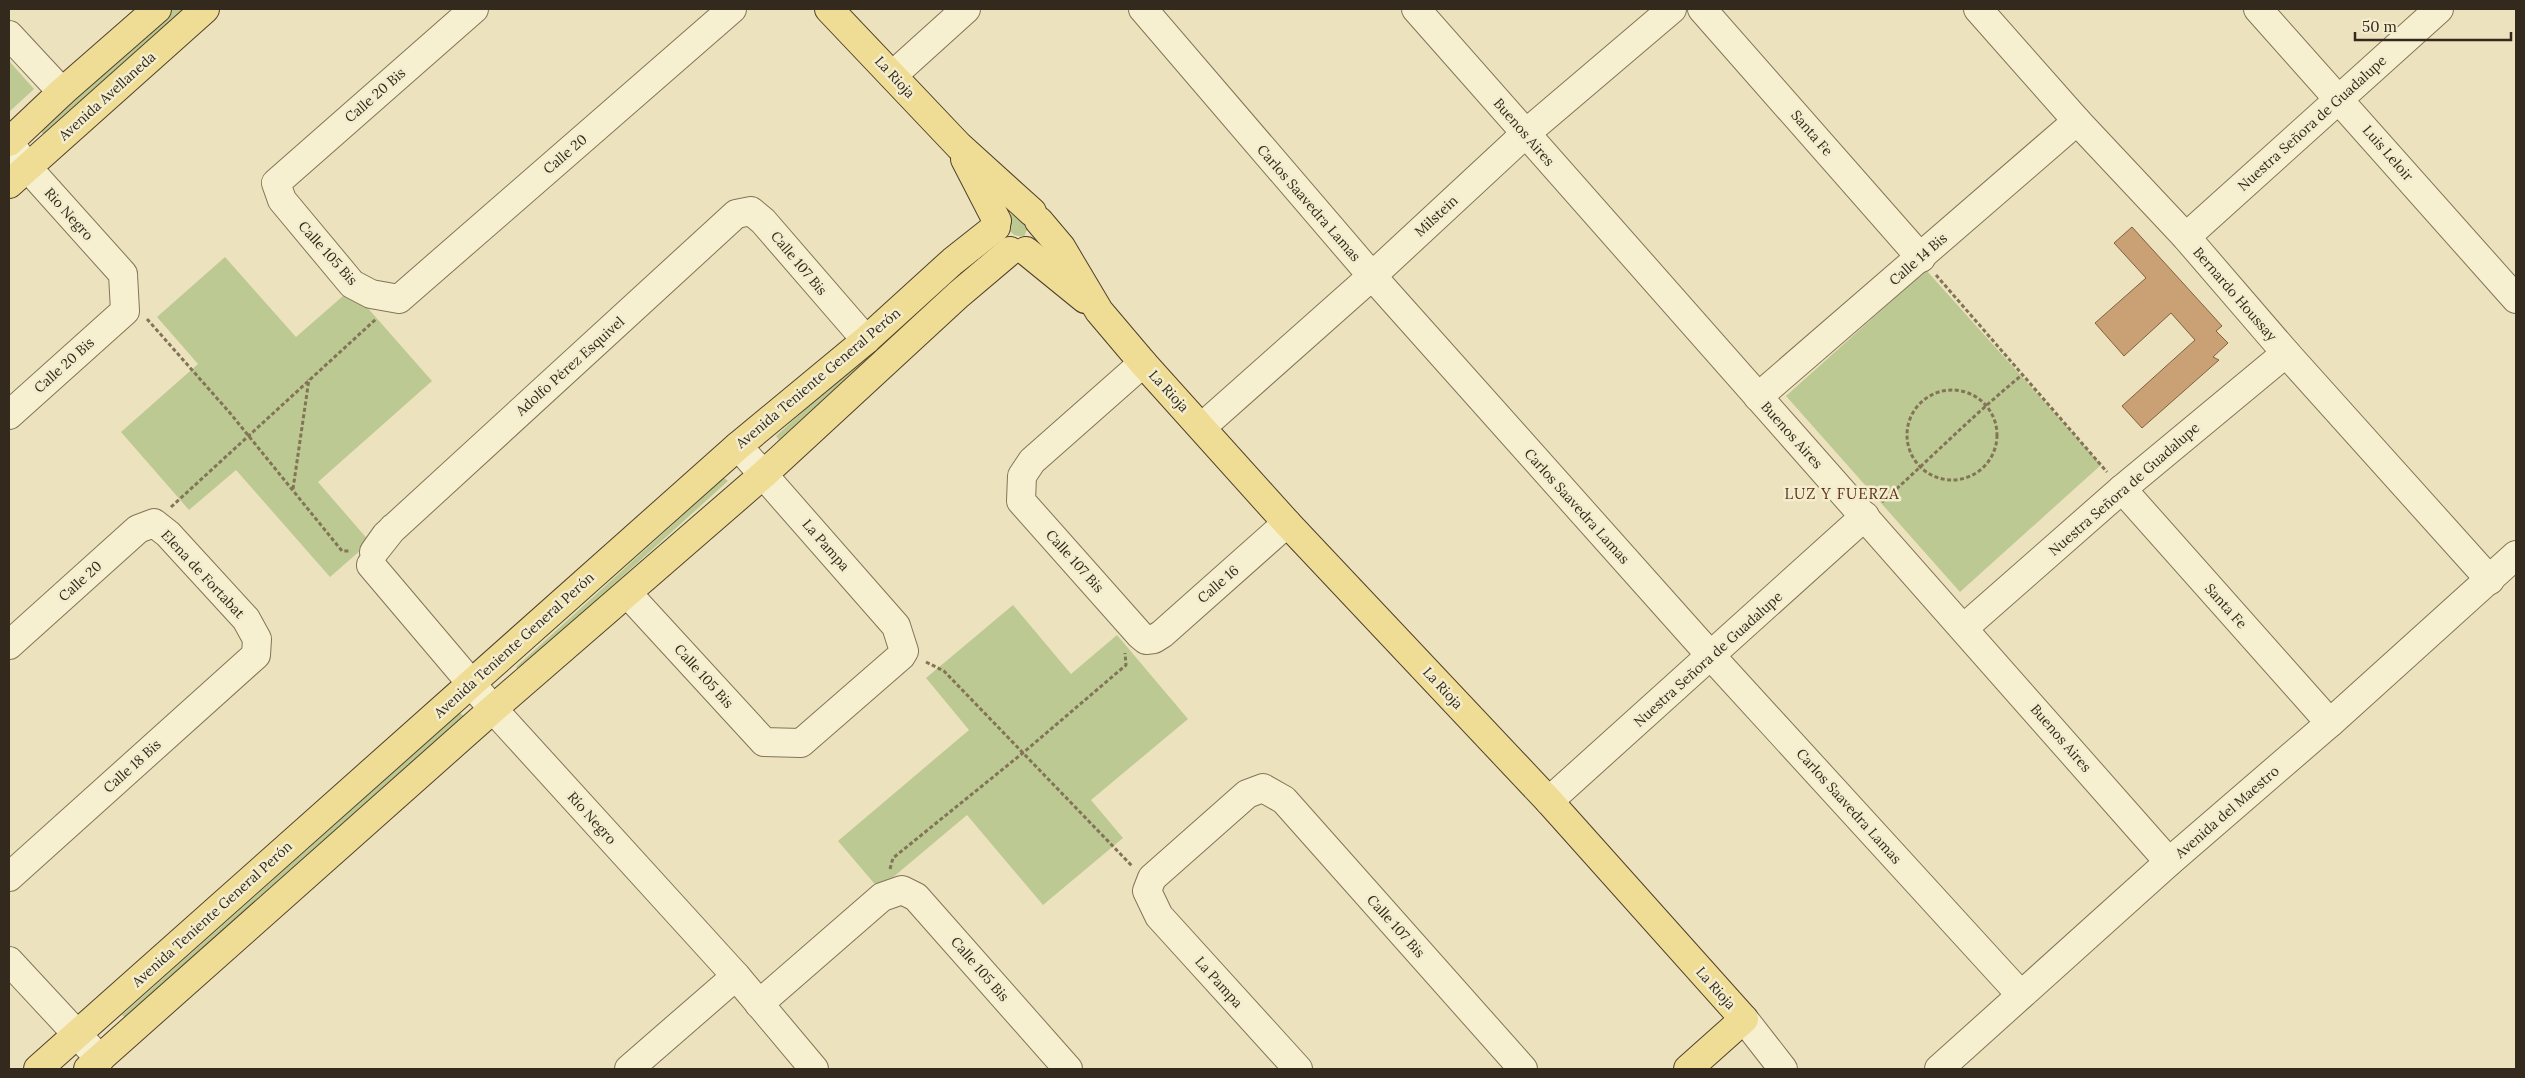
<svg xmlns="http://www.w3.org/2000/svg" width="2525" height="1078" font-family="Lora,serif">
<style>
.green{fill:#bcc993}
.building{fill:#c9a175;stroke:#81603e}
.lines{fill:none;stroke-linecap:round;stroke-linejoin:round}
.minor-casing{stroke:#837457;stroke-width:30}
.major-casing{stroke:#50412c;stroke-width:30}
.path{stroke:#837457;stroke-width:3;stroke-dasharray:4 2.5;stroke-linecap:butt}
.minor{stroke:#f7f0d0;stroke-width:28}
.major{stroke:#efdd95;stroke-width:28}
.labels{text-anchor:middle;stroke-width:5;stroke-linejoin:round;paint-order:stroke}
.street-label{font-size:14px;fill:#33291c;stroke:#f3edcd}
.neighbourhood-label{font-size:15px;letter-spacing:1px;fill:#5e321d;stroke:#f3edcd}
</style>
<rect width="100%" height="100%" fill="#ece3be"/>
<g class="green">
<polygon points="171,9 193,9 47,138 37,127"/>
<polygon points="9,61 34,89 9,112"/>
<polygon points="1013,213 1019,213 1028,227 1024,237 1014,235 1007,228 1009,216"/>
<polygon points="984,247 987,251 779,440 776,436"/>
<polygon points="225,257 296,337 351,289 432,381 318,482 370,542 330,577 236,470 189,510 121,432 198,364 157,317"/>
<polygon points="1926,270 2101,465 1960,592 1786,396"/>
<polygon points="724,478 728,481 519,670 516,667"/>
<polygon points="1013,605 1071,674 1117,635 1188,719 1091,800 1123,838 1043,905 967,815 879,889 838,841 969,730 926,678"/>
<polygon points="460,713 464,716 126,1019 122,1015"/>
</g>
<polygon class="building" points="2132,227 2222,326 2216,331 2228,343 2213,357 2219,360 2142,428 2122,406 2195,340 2171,313 2124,356 2095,323 2146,278 2114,243"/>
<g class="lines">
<defs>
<g id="minor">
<polyline points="474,9 276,183 282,200 352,284 371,294 399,299 732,9"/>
<polyline points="1143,9 1372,276 1712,657 2021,995"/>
<path d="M 1416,9 C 1665,295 1920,576 2169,862"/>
<polyline points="1702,9 1921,258"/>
<polyline points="1978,9 2077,121 2186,237 2286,353 2490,580"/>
<polyline points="2258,9 2516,299"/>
<polyline points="9,35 62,92"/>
<polyline points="893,75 966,9"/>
<polyline points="9,142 27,167 123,274 125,311 9,415"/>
<polyline points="2186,237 2439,9"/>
<polyline points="1143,363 1032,461 1022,476 1021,501 1140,635 1146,640 1154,639 1162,634 1287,523"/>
<polyline points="1758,397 2077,121"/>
<polyline points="1202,427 1372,276 1525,134 1672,9"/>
<polyline points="2122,489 2330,723"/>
<polyline points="393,528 374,552 386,535 736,214 751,211 763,221 866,340"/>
<polyline points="371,565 493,709 736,976 814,1069"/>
<polyline points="628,594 764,742 801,743 901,656 904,651 896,626 738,446"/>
<polyline points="1965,627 2122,489 2286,353"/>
<polyline points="9,645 138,529 154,523 168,534 246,619 257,639 256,655 9,877"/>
<polyline points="1549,801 1865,516"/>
<polyline points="9,961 100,1059"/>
<polyline points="759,1004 882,897 902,890 916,897 1068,1069"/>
<polyline points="1744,1019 1783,1069"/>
<polyline points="629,1069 736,976"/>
<polyline points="1298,1069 1159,916 1147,891 1152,878 1247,794 1263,788 1284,800 1523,1069"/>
<polyline points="1939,1069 2169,862 2330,723 2516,555"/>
</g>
<g id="major">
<polyline points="829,9 959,146 1032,212"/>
<polyline points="9,142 62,92 157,9"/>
<polyline points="965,159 997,221"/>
<polyline points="9,184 205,9"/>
<polyline points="1039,221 1061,247 1099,311 1143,363 1287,523 1549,801 1744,1019 1688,1069"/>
<polyline points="1026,251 1085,299"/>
<polyline points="38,1069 738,446 866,340 953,261 996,227"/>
<polyline points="88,1069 493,709 764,474 958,295 1010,251"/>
</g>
</defs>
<use href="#minor" class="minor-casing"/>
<use href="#major" class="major-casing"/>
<g class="path">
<polyline points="1936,275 2107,472"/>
<polyline points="147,319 230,413 342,551 351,551"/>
<circle cx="1952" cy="435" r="45"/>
<polyline points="293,489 309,379"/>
<path d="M 1882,502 C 1929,460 1973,415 2022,375"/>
<polyline points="171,507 376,319"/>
<polyline points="926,662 944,671 1132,866"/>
<polyline points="890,869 893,858 1024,752 1126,665 1125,653"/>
</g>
<use href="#minor" class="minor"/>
<use href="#major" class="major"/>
</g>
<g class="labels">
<g class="street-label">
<text transform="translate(895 77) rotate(47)" y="5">La Rioja</text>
<text transform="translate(375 95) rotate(-41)" y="5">Calle 20 Bis</text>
<text transform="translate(107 96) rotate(-42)" y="5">Avenida Avellaneda</text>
<text transform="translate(2312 123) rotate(-42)" y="5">Nuestra Señora de Guadalupe</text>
<text transform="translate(1524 132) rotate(49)" y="5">Buenos Aires</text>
<text transform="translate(1812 133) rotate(49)" y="5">Santa Fe</text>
<text transform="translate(2388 153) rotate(49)" y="5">Luis Leloir</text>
<text transform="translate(565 154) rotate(-41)" y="5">Calle 20</text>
<text transform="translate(1309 203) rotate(49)" y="5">Carlos Saavedra Lamas</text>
<text transform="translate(69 214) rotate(48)" y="5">Rio Negro</text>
<text transform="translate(1436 216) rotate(-43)" y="5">Milstein</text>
<text transform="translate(328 253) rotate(48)" y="5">Calle 105 Bis</text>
<text transform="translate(1918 259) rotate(-41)" y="5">Calle 14 Bis</text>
<text transform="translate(799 263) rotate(50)" y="5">Calle 107 Bis</text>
<text transform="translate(2235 294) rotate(49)" y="5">Bernardo Houssay</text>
<text transform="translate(64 365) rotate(-42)" y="5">Calle 20 Bis</text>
<text transform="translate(570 366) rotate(-42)" y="5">Adolfo Pérez Esquivel</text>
<text transform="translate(818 378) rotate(-40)" y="5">Avenida Teniente General Perón</text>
<text transform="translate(1169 391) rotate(47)" y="5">La Rioja</text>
<text transform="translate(1792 435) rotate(48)" y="5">Buenos Aires</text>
<text transform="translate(2124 489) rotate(-41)" y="5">Nuestra Señora de Guadalupe</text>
<text transform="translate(1577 506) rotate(48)" y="5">Carlos Saavedra Lamas</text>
<text transform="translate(826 545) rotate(49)" y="5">La Pampa</text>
<text transform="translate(1075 561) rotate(48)" y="5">Calle 107 Bis</text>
<text transform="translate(203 574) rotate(47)" y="5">Elena de Fortabat</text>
<text transform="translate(80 581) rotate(-42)" y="5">Calle 20</text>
<text transform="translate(1218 584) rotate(-41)" y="5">Calle 16</text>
<text transform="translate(2226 606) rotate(48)" y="5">Santa Fe</text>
<text transform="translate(514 645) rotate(-42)" y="5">Avenida Teniente General Perón</text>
<text transform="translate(1708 659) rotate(-42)" y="5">Nuestra Señora de Guadalupe</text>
<text transform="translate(704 676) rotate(48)" y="5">Calle 105 Bis</text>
<text transform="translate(1443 688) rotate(47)" y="5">La Rioja</text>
<text transform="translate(2061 738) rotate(49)" y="5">Buenos Aires</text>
<text transform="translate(132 766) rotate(-42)" y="5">Calle 18 Bis</text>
<text transform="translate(1849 806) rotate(48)" y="5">Carlos Saavedra Lamas</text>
<text transform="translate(2227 812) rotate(-41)" y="5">Avenida del Maestro</text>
<text transform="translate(592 818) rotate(48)" y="5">Río Negro</text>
<text transform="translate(212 914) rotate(-42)" y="5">Avenida Teniente General Perón</text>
<text transform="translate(1396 926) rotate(48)" y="5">Calle 107 Bis</text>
<text transform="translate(980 969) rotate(49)" y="5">Calle 105 Bis</text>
<text transform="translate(1219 982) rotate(48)" y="5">La Pampa</text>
<text transform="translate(1716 988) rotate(48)" y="5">La Rioja</text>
</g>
<g class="neighbourhood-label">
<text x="1842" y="499">LUZ Y FUERZA</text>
</g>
</g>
<rect width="2525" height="1078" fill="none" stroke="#33291c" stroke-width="20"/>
<path d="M2355 32v8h156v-8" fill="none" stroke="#33291c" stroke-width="2.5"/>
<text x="2362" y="32" font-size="15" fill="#33291c" stroke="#f3edcd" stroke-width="4" paint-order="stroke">50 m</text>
</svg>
